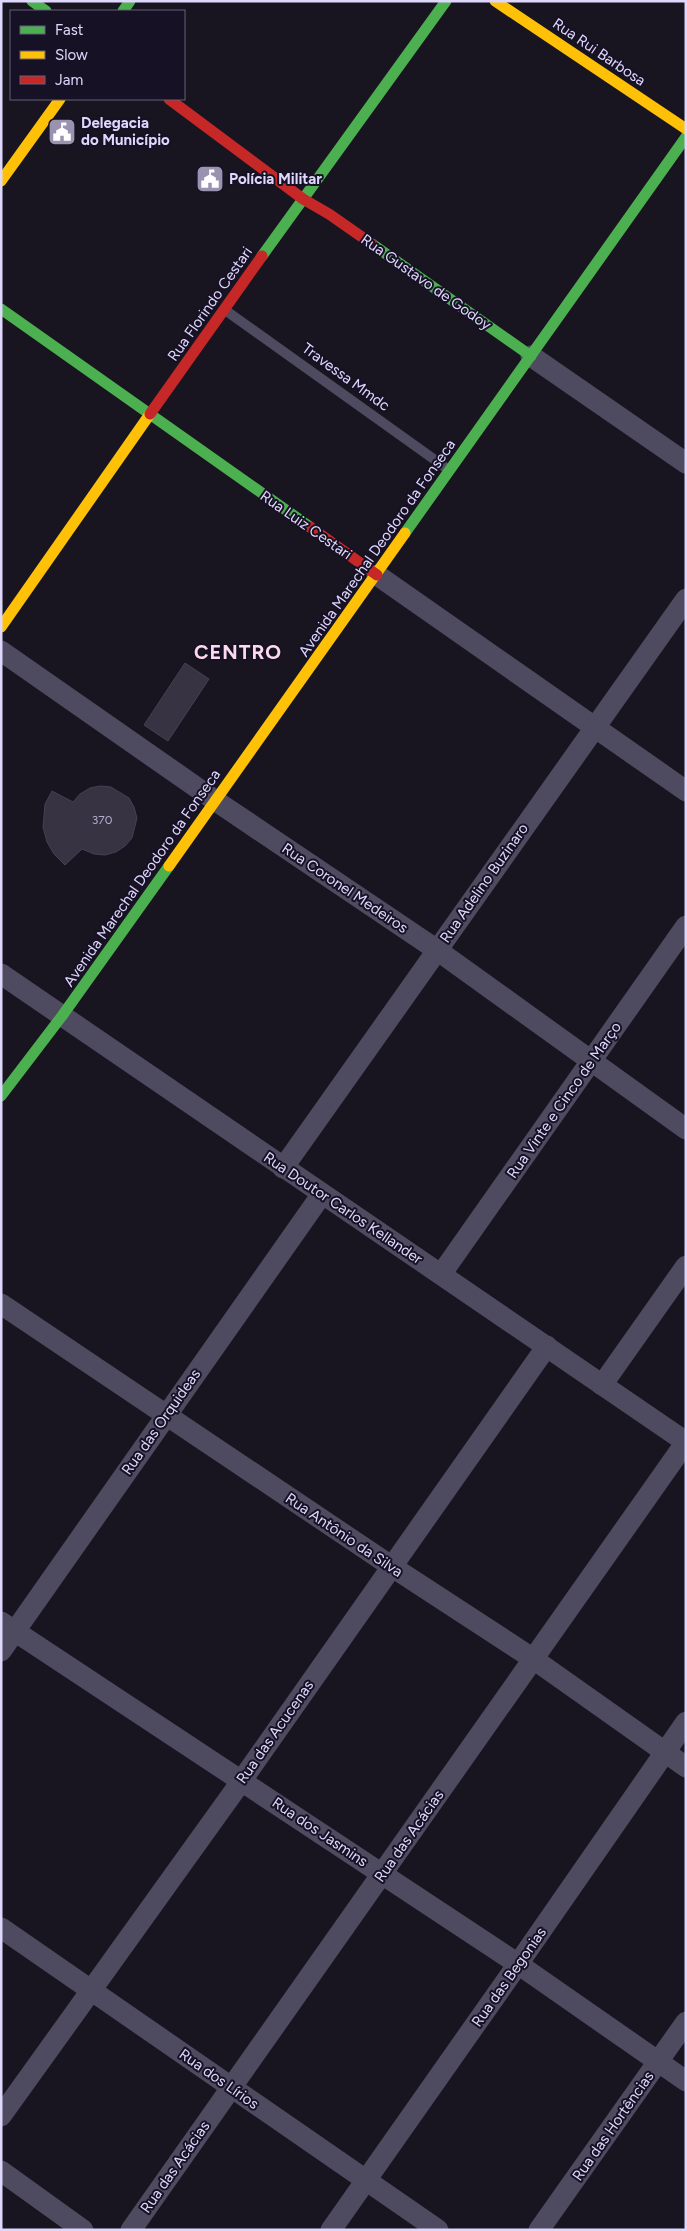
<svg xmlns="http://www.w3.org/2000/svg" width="687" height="2231" font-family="Figtree,sans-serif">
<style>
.building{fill:#373342;stroke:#464053}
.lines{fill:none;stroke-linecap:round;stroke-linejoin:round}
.lane{stroke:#4e4b60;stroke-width:10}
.street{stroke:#4e4b60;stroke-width:21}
.fast{stroke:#4caf50;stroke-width:11}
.slow{stroke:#ffc107;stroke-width:11}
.jam{stroke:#c62828;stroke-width:11}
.labels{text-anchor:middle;stroke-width:4;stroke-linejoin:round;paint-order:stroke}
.number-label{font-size:12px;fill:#b6aece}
.street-label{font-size:15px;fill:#e0d7fc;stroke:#161124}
.poi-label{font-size:15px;font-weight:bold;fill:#e0d7fc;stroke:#161124;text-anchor:start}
.district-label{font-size:20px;font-weight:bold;letter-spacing:1px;fill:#fcd9eb;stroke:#161124}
</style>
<rect width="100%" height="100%" fill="#181520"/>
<g class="building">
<polygon points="185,663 209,679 168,741 144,725"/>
<polygon points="100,786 111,787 129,798 134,807 137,818 132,838 125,846 116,852 105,855 94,854 82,849 65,865 54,854 47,842 43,827 45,804 52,791 73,802 80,794 90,788"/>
</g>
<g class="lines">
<polyline class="lane" points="225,310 449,470"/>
<g class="street">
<polyline points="531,356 686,463"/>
<polyline points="377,575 686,791"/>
<polyline points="1,651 216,801 437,950 686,1129"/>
<polyline points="1,974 686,1442"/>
<polyline points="283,1168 686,599"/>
<polyline points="442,1273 686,926"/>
<polyline points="1,1304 391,1566 532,1658 686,1767"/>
<polyline points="602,1385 686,1266"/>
<polyline points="1,1622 518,1964 686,2081"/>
<polyline points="1,1651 322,1194"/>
<polyline points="1,1928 438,2230"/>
<polyline points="1,2116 235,1790 547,1346"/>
<polyline points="1,2171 83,2230"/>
<polyline points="131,2230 686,1442"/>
<polyline points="331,2230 518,1964 686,1722"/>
<polyline points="539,2230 686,2022"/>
</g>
<g class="fast">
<polyline points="32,1 46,11"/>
<polyline points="123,11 130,1"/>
<polyline points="372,244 531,356"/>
<polyline points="262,256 446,1"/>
<polyline points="1,309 310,527"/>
<polyline points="405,533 686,137"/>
<polyline points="1,1096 62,1016 169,866"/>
</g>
<g class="slow">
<polyline points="495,1 686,129"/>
<polyline points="1,181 60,99"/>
<polyline points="1,627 150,414"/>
<polyline points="169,866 405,533"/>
</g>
<g class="jam">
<polyline points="169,99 303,199 329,214 372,244"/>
<polyline points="150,414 262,256"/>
<polyline points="310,527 377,575"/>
</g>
</g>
<defs>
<symbol id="civic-square" viewBox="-11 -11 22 22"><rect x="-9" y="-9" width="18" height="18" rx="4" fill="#9a93af" stroke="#161124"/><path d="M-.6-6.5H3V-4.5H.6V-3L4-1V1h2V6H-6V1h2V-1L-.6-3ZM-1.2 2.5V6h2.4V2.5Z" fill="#fff"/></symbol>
</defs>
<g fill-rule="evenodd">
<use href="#civic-square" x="46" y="116" width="32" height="32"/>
<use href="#civic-square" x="194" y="163" width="32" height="32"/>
</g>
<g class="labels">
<g class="number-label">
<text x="102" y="824">370</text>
</g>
<g class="street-label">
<text transform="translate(599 52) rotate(34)" y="5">Rua Rui Barbosa</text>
<text transform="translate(426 282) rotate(35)" y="5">Rua Gustavo de Godoy</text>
<text transform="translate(210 304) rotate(-55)" y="5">Rua Florindo Cestari</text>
<text transform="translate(346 377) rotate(36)" y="5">Travessa Mmdc</text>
<text transform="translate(306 525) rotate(35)" y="5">Rua Luiz Cestari</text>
<text transform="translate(377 548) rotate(-55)" y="5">Avenida Marechal Deodoro da Fonseca</text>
<text transform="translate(142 878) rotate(-55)" y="5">Avenida Marechal Deodoro da Fonseca</text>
<text transform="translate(484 883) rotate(-55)" y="5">Rua Adelino Buzinaro</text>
<text transform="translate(345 888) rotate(34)" y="5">Rua Coronel Medeiros</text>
<text transform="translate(564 1100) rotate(-55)" y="5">Rua Vinte e Cinco de Março</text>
<text transform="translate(343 1208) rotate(34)" y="5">Rua Doutor Carlos Kellander</text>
<text transform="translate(161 1422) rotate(-55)" y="5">Rua das Orquideas</text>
<text transform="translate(344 1535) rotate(34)" y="5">Rua Antônio da Silva</text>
<text transform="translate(275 1732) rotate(-55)" y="5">Rua das Acucenas</text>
<text transform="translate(320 1832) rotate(34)" y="5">Rua dos Jasmins</text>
<text transform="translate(409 1836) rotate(-55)" y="5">Rua das Acácias</text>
<text transform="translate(509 1977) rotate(-55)" y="5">Rua das Begonias</text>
<text transform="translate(219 2079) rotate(35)" y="5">Rua dos Lírios</text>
<text transform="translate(613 2126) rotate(-55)" y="5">Rua das Hortências</text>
<text transform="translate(175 2167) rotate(-55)" y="5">Rua das Acácias</text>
</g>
<g class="poi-label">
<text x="81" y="128">Delegacia<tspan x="81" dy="17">do Município</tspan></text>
<text x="229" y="184">Polícia Militar</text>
</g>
<g class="district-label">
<text x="238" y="659">CENTRO</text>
</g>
</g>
<rect width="687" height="2231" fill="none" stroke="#e0d7fc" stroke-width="5"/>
<rect x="10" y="10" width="175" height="90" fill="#161124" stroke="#67607a"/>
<rect x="20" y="26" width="25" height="8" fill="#4caf50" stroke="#67607a"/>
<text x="55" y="35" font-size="15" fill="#e0d7fc">Fast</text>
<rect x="20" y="51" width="25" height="8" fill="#ffc107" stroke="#67607a"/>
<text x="55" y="60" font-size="15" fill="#e0d7fc">Slow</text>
<rect x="20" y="76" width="25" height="8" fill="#c62828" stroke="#67607a"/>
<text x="55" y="85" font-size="15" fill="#e0d7fc">Jam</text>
</svg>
